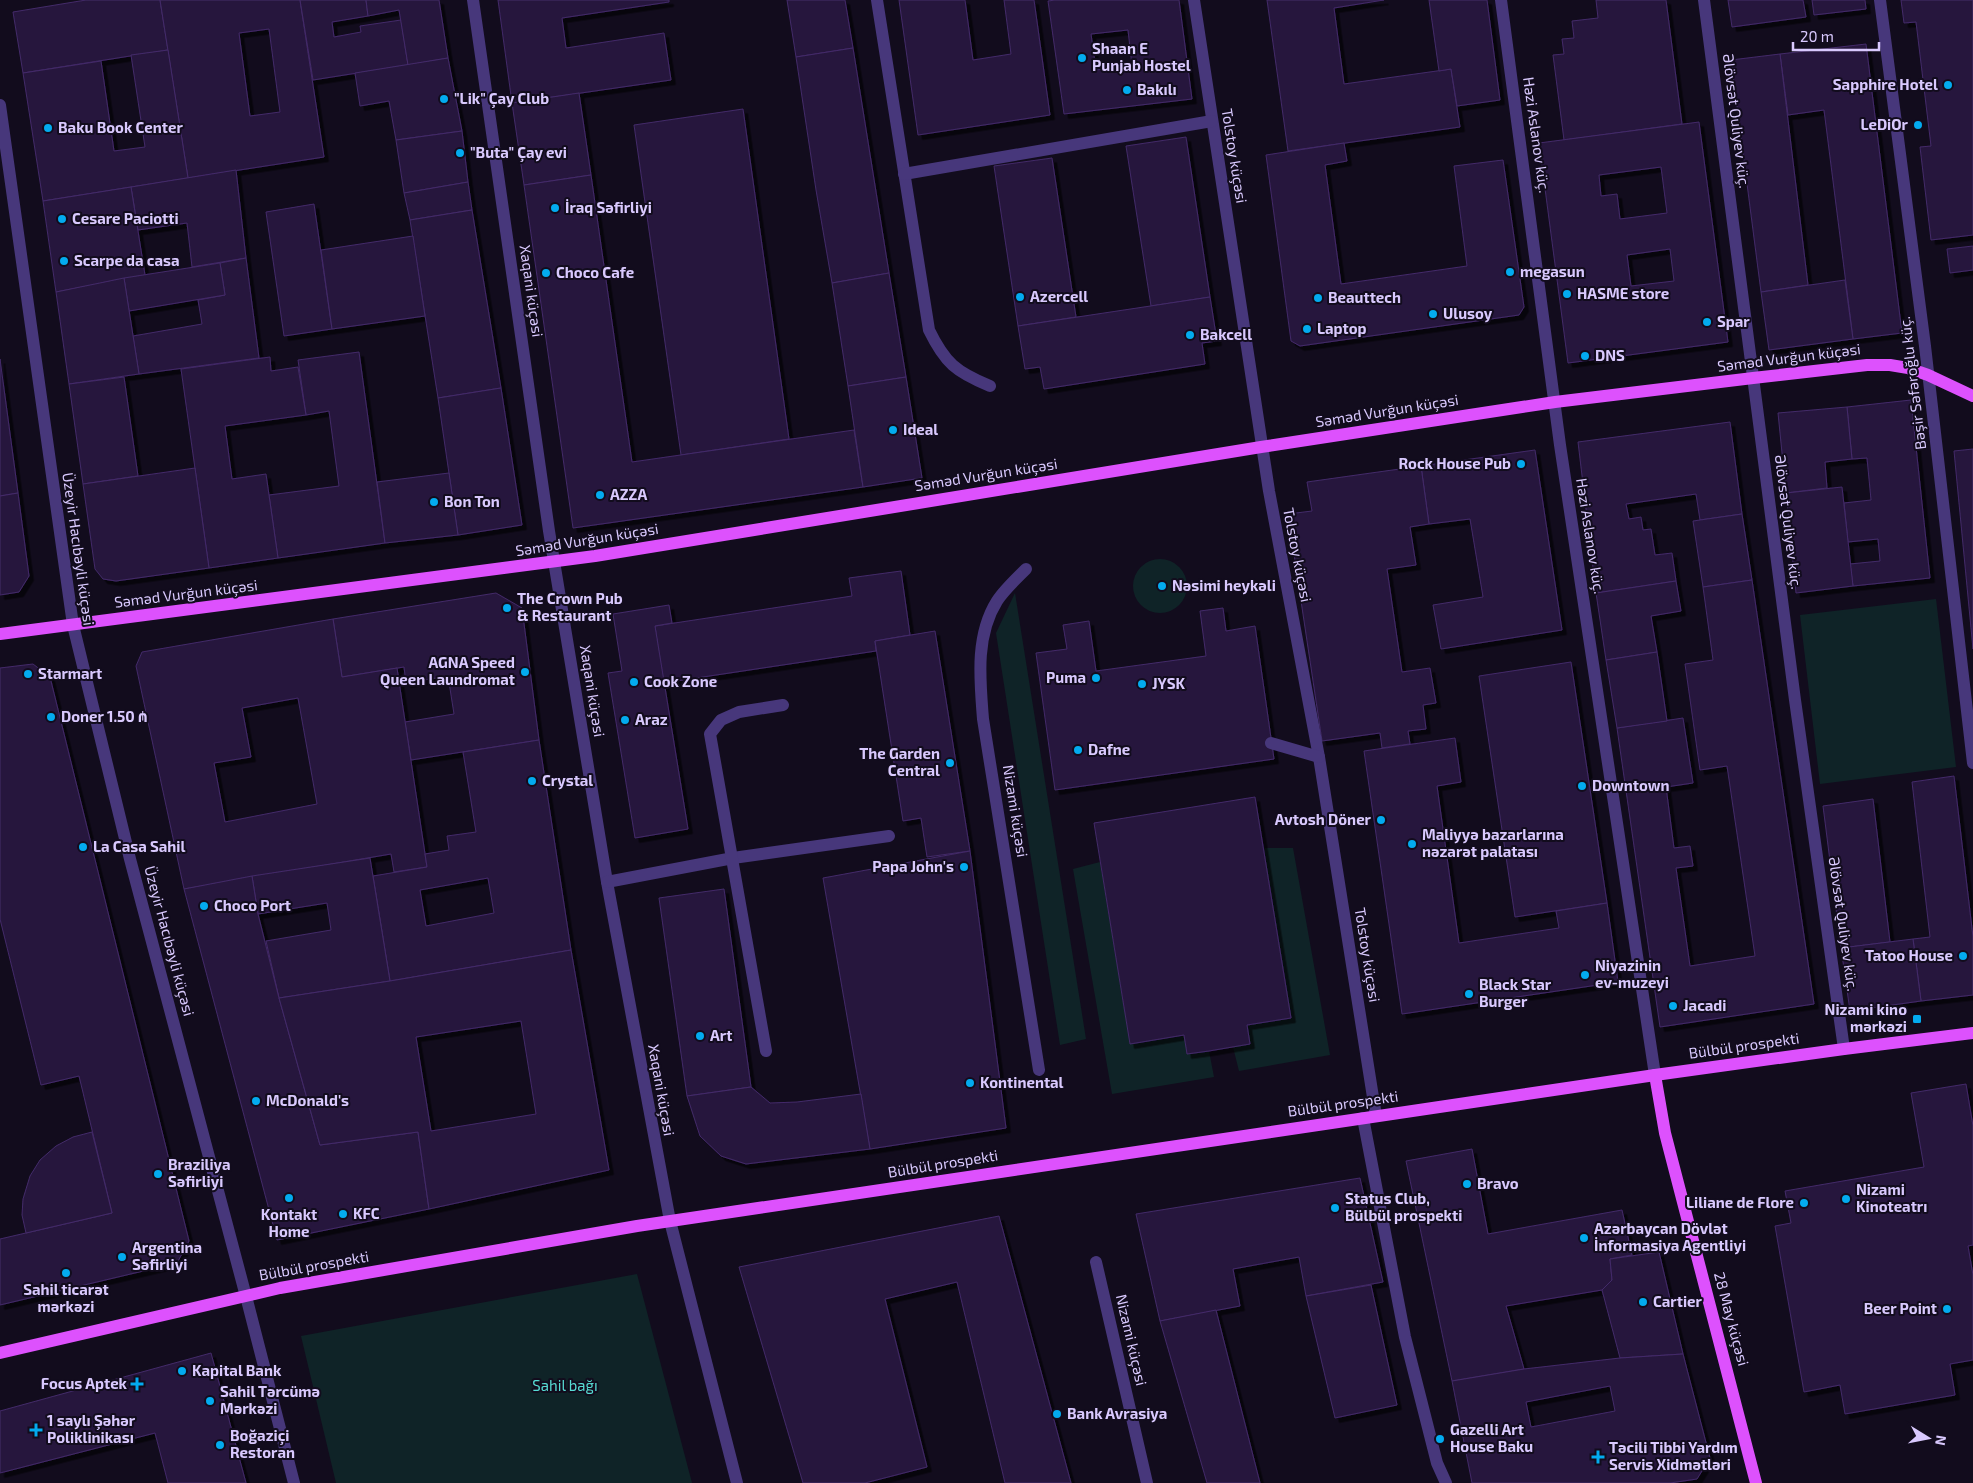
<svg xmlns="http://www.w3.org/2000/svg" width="1973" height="1483" font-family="'Exo 2',sans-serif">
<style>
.green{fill:#0f2327}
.building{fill:#27183e;stroke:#432a69;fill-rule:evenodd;filter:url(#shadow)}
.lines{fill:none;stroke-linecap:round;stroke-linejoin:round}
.minor{stroke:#47377b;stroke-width:12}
.major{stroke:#dd51fd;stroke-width:12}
.poi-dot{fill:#03abef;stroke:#120c1d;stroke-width:2}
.labels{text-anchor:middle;stroke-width:4;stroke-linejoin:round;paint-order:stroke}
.poi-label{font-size:15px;font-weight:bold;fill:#d9c9fe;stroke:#120c1d;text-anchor:start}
.street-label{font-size:15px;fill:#d9c9fe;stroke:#120c1d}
.park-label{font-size:15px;fill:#57dcd4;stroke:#120c1d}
</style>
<defs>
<filter id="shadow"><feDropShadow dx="4.5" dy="4.5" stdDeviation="0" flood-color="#0009"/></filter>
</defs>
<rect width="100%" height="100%" fill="#120c1d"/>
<g class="green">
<circle cx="1160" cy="586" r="27"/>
<polygon points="1015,593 1086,1039 1060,1045 996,633"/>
<polygon points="1936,599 1956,767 1820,784 1800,615"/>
<polygon points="1264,848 1293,848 1330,1055 1239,1071 1233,1047 1250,1044 1247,1025 1291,1018"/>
<polygon points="1100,862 1130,1044 1184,1035 1188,1054 1209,1051 1214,1077 1112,1094 1073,869"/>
<polygon points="637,1274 692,1483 336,1483 301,1336"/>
</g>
<g class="building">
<polygon points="86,0 160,0 168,50 23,73 13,12"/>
<path d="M 160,0 L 300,0 L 324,157 L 188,178 ZM 269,29 L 280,112 L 250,116 L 239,33 Z"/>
<polygon points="300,0 366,0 368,16 332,22 334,37 361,32 360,26 401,20 408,65 313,80"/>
<polygon points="366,0 439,0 448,58 408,65 399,10 368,16"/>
<polygon points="498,0 669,0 669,2 562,18 566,48 664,33 671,80 512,103"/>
<polygon points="787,0 845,0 853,48 796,57"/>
<polygon points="899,0 965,0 973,60 1011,54 1004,0 1034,0 1050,115 918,135"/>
<path d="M 1055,0 L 1179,0 L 1192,99 L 1064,114 L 1048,1 ZM 1128,30 L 1132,66 L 1096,70 L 1091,34 Z"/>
<polygon points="1267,0 1384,0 1334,8 1344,84 1451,69 1460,127 1288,151"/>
<polygon points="1429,0 1487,0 1500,100 1457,106 1451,69 1439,71"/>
<polygon points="1596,0 1666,0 1682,124 1564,140 1553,55 1564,54 1562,39 1574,38 1572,21 1598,18"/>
<polygon points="1728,0 1803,0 1806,17 1732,27"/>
<polygon points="1812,0 1865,0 1866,9 1814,15"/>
<polygon points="1901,0 1973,0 1973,235 1931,240 1920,147 1931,146 1916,22 1904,23"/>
<polygon points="1866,44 1902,333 1853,339 1824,110 1788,115 1780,54"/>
<polygon points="853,48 889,273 832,283 816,190 796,57"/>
<polygon points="168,50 188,178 43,201 23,73 101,61 114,151 145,147 131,55"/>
<polygon points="1780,54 1808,285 1761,292 1731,60"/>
<polygon points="448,58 462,131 396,140 389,101 360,106 355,73"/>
<polygon points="579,93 591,175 524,185 512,103"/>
<polygon points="743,109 789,439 681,455 634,125"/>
<path d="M 1699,122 L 1728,342 L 1568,363 L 1539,143 ZM 1661,167 L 1667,213 L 1620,219 L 1617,194 L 1601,196 L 1599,175 ZM 1670,249 L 1674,281 L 1631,286 L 1627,255 Z"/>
<polygon points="462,131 468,182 404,193 396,140"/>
<polygon points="1186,137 1210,297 1151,306 1126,146"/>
<polygon points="1344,143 1347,161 1325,165 1341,284 1467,266 1454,166 1503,160 1524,307 1519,315 1300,346 1291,341 1266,155"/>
<polygon points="1052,158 1076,317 1018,326 994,166"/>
<polygon points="236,170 246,258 192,267 187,223 138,230 131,187"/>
<polygon points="591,175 632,462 854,430 863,487 573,528 524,185"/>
<polygon points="468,182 472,210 410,220 404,193"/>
<polygon points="131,187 145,275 56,292 43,201"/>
<polygon points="314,204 332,329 284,336 266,212"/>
<polygon points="472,210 501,388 438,398 410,220"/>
<polygon points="413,236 425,316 332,329 321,250"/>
<polygon points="1973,246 1973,270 1950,273 1947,249"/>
<polygon points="246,258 259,358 139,374 133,336 202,324 198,300 225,295 220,263"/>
<polygon points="220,263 225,295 129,311 124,278"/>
<polygon points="889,273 906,377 848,386 832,283"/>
<polygon points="124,278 139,374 69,384 56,292"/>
<polygon points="1845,280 1853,339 1769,350 1761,292"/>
<polygon points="1210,297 1217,341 1202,343 1205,364 1044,389 1040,367 1025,369 1018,326"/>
<polygon points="359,352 385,543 278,558 269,495 339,486 329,411 306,415 298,360"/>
<polygon points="270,357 271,371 298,367 306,415 225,426 232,479 266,474 278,558 209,568 181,369"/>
<polygon points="0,359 18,493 0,496"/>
<polygon points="124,377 138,476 83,484 69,384"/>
<polygon points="906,377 922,478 863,487 848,386"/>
<polygon points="501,388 522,525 458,535 438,398"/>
<polygon points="1911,400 1930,578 1853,586 1850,564 1880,561 1878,539 1848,542 1844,503 1871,500 1867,458 1852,459 1847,407"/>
<polygon points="1847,407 1852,459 1825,462 1827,488 1786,493 1778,413"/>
<polygon points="1730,422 1742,514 1700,520 1696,494 1626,504 1629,519 1641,517 1643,530 1651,529 1655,555 1672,553 1676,581 1596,593 1578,442"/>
<polygon points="1973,449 1973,649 1954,451"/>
<polygon points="1535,450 1562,630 1441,649 1433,605 1483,597 1470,519 1429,524 1421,466"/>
<polygon points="1421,466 1429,524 1410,527 1416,565 1387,569 1402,672 1430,668 1436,703 1423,705 1426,729 1408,731 1410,744 1382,748 1380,733 1322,741 1288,514 1312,511 1307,482"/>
<polygon points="195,468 209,568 116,581 103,579 95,569 83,484"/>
<polygon points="449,473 458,535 385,543 377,482"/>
<polygon points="1842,487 1853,586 1796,593 1786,493"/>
<polygon points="18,493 29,576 19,592 0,595 0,496"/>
<polygon points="1742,514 1752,580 1703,587 1693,521"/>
<polygon points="901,571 910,635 875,641 876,651 663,683 655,626 852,596 849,578"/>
<polygon points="1752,580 1814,1004 1660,1027 1617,728 1683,718 1693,783 1666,787 1674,848 1690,846 1693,866 1676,868 1690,966 1755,956 1727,766 1700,770 1685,664 1713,660 1703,587"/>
<polygon points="1676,581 1681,611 1651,616 1657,652 1606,660 1596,593"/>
<polygon points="496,593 522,608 539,740 411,760 405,722 454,714 448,676 406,683 404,667 342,677 333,619"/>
<polygon points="669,605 672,623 655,626 688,829 635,838 608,673 622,671 613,614"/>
<polygon points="1223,608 1226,631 1255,626 1274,759 1055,790 1036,653 1067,649 1063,625 1089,621 1096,671 1206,656 1200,611"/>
<path d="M 333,619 L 342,677 L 397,668 L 427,867 L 394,872 L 391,854 L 184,889 L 136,666 L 142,652 ZM 298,698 L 317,804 L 225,822 L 214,763 L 251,757 L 242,708 Z"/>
<polygon points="935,631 970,851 927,857 921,818 903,821 875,641"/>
<polygon points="1657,652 1667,721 1617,728 1606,660"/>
<polygon points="1571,662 1607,903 1515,917 1479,676"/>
<polygon points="33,664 50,677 189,1241 177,1263 0,1305 0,1239 112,1213 79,1076 41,1085 0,919 0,668"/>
<polygon points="1455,738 1461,782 1437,786 1459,943 1559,928 1556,911 1607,903 1618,982 1402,1014 1364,751"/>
<path d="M 539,740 L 571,950 L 390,981 L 373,876 L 427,867 L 425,854 L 449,850 L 447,836 L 476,832 L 463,752 ZM 488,878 L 494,913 L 426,926 L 420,890 Z"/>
<polygon points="1954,776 1973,937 1973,995 1921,1001 1913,939 1930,937 1912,782"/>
<polygon points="1255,797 1291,1018 1247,1025 1250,1044 1209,1051 1187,1054 1184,1035 1130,1044 1094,823"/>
<polygon points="1873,799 1890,942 1841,948 1823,806"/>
<polygon points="970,851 1006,1128 870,1149 823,878"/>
<polygon points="370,858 390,981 279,998 266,941 331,930 327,903 258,914 252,876"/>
<polygon points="252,876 258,914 279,998 320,1145 418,1132 429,1209 277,1240 184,889"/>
<polygon points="724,889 751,1087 687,1096 659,898"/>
<polygon points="1913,939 1921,1001 1850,1011 1841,948"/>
<path d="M 571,950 L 609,1170 L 429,1209 L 418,1132 L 320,1145 L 279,998 L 390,981 ZM 521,1021 L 536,1114 L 431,1131 L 416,1037 Z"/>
<polygon points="1966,1084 1973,1126 1973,1245 1968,1246 1973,1275 1973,1360 1950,1364 1955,1395 1845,1414 1840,1385 1804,1392 1775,1226 1791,1223 1785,1191 1924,1167 1911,1093"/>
<polygon points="751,1087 770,1103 797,1102 861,1094 870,1149 746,1164 721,1156 700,1136 687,1096"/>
<polygon points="92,1132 112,1213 26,1233 22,1215 23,1199 30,1176 40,1160 56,1146 73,1137"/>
<polygon points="1472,1149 1488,1234 1622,1210 1632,1255 1610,1259 1612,1280 1602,1290 1506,1306 1524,1369 1452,1381 1406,1161"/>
<polygon points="1360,1178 1383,1282 1306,1296 1299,1257 1233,1269 1240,1306 1160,1321 1136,1214"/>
<polygon points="999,1216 1071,1483 1005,1483 957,1282 885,1299 927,1467 865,1483 803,1483 739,1267"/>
<polygon points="1659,1252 1683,1354 1620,1358 1602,1290 1612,1280 1610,1259"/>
<polygon points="1371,1285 1397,1405 1335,1418 1306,1296"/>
<polygon points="1216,1310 1260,1483 1207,1483 1160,1321"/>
<polygon points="211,1353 246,1483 168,1483 155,1433 0,1473 0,1411"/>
<path d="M 1683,1354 L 1710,1458 L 1697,1479 L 1670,1483 L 1472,1483 L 1452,1381 L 1524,1369 L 1620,1358 ZM 1610,1386 L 1615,1411 L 1531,1427 L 1526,1402 Z"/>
</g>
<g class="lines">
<g class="minor">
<polyline points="473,0 549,531 607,882 670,1221 737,1483"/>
<path d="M 877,0 L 929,330 C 945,363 956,372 990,386"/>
<polyline points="1194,0 1269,491 1319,757 1376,1116"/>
<polyline points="1501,0 1560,445 1655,1075"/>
<polyline points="1704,0 1795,700 1844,1049"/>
<polyline points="1880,0 1925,346 1973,763"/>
<polyline points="0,105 73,625 130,859 248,1304 294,1483"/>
<polyline points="904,174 1212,121"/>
<path d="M 1026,569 C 1016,579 1004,590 997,601 C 975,636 980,680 983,719 L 1039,1070"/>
<polyline points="1271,743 1319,757"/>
<polyline points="607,882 733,858 889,836"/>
<polyline points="766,1051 710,734 721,720 739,712 783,705"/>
<polyline points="1363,1118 1405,1337 1437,1463 1446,1483"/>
<polyline points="1096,1262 1147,1483"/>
</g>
<g class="major">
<polyline points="0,634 595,556 1261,447 1555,402 1753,378 1867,365 1890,365 1908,368 1928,375 1973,396"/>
<polyline points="1655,1075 1665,1133 1756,1483"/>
<polyline points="0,1353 280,1288 637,1226 1655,1075 1844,1049 1973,1033"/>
</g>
</g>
<g class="poi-dot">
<circle cx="1082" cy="58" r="5"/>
<circle cx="1948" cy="85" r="5"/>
<circle cx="1127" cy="90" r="5"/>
<circle cx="444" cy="99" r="5"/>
<circle cx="1918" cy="125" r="5"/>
<circle cx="48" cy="128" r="5"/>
<circle cx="460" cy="153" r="5"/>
<circle cx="555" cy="208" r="5"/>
<circle cx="62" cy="219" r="5"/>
<circle cx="64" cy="261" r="5"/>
<circle cx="1510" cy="272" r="5"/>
<circle cx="546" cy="273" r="5"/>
<circle cx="1567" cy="294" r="5"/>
<circle cx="1020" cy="297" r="5"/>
<circle cx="1318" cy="298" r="5"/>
<circle cx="1433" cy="314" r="5"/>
<circle cx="1707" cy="322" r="5"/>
<circle cx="1307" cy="329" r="5"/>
<circle cx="1190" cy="335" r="5"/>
<circle cx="1585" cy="356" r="5"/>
<circle cx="893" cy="430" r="5"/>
<circle cx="1521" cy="464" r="5"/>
<circle cx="600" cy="495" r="5"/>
<circle cx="434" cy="502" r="5"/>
<circle cx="1162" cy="586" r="5"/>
<circle cx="507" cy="608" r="5"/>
<circle cx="525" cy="672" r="5"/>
<circle cx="28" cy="674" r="5"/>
<circle cx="1096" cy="678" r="5"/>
<circle cx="634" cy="682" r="5"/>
<circle cx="1142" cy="684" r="5"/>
<circle cx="51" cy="717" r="5"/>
<circle cx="625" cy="720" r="5"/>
<circle cx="1078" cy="750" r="5"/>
<circle cx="950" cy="763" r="5"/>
<circle cx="532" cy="781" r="5"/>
<circle cx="1582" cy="786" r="5"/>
<circle cx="1381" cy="820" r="5"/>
<circle cx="1412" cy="844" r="5"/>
<circle cx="83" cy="847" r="5"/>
<circle cx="964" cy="867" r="5"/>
<circle cx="204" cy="906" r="5"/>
<circle cx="1963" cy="956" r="5"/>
<circle cx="1585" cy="975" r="5"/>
<circle cx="1469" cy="994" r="5"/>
<circle cx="1673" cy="1006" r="5"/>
<rect x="1912" y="1014" width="10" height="10" rx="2.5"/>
<circle cx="700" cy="1036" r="5"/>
<circle cx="970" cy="1083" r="5"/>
<circle cx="256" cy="1101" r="5"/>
<circle cx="158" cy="1174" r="5"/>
<circle cx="1467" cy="1184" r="5"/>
<circle cx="289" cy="1198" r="5"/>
<circle cx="1846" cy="1199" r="5"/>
<circle cx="1804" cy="1203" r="5"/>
<circle cx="1335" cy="1208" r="5"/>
<circle cx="343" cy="1214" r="5"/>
<circle cx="1584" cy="1238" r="5"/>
<circle cx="122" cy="1257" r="5"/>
<circle cx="66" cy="1273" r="5"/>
<circle cx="1643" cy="1302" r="5"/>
<circle cx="1947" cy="1309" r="5"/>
<circle cx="182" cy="1371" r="5"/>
<path d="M134.5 1376.5h5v5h5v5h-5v5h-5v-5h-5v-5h5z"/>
<circle cx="210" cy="1401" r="5"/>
<circle cx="1057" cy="1414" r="5"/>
<path d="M33.5 1422.5h5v5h5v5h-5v5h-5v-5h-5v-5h5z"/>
<circle cx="1440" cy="1439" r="5"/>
<circle cx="220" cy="1445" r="5"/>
<path d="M1595.5 1449.5h5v5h5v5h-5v5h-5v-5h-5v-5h5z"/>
</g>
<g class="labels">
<g class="poi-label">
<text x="1092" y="54">Shaan E<tspan x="1092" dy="17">Punjab Hostel</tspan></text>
<text x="1938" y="90" text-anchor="end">Sapphire Hotel</text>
<text x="1137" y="95">Bakılı</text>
<text x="454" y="104">"Lik" Çay Club</text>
<text x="1908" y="130" text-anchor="end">LeDiOr</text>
<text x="58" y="133">Baku Book Center</text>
<text x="470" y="158">"Buta" Çay evi</text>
<text x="565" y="213">İraq Səfirliyi</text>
<text x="72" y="224">Cesare Paciotti</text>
<text x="74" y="266">Scarpe da casa</text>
<text x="1520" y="277">megasun</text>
<text x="556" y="278">Choco Cafe</text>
<text x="1577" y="299">HASME store</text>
<text x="1030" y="302">Azercell</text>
<text x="1328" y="303">Beauttech</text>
<text x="1443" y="319">Ulusoy</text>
<text x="1717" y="327">Spar</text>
<text x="1317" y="334">Laptop</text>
<text x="1200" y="340">Bakcell</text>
<text x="1595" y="361">DNS</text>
<text x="903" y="435">Ideal</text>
<text x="1511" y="469" text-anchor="end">Rock House Pub</text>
<text x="610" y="500">AZZA</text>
<text x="444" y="507">Bon Ton</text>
<text x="1172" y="591">Nəsimi heykəli</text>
<text x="517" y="604">The Crown Pub<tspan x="517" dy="17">&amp; Restaurant</tspan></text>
<text x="515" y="668" text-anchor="end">AGNA Speed<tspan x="515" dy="17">Queen Laundromat</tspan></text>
<text x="38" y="679">Starmart</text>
<text x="1086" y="683" text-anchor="end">Puma</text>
<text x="644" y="687">Cook Zone</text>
<text x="1152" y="689">JYSK</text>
<text x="61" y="722">Doner 1.50 ₼</text>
<text x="635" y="725">Araz</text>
<text x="1088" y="755">Dafne</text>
<text x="940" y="759" text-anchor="end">The Garden<tspan x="940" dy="17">Central</tspan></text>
<text x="542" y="786">Crystal</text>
<text x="1592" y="791">Downtown</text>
<text x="1371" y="825" text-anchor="end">Avtosh Döner</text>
<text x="1422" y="840">Maliyyə bazarlarına<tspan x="1422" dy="17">nəzarət palatası</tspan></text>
<text x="93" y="852">La Casa Sahil</text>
<text x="954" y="872" text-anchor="end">Papa John's</text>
<text x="214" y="911">Choco Port</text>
<text x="1953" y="961" text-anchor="end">Tatoo House</text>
<text x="1595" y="971">Niyazinin<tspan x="1595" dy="17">ev-muzeyi</tspan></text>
<text x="1479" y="990">Black Star<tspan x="1479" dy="17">Burger</tspan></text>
<text x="1683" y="1011">Jacadi</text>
<text x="1907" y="1015" text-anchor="end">Nizami kino<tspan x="1907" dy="17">mərkəzi</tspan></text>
<text x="710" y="1041">Art</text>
<text x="980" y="1088">Kontinental</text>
<text x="266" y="1106">McDonald's</text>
<text x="168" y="1170">Braziliya<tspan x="168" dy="17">Səfirliyi</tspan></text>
<text x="1477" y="1189">Bravo</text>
<text x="1856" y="1195">Nizami<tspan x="1856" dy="17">Kinoteatrı</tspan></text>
<text x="1345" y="1204">Status Club,<tspan x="1345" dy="17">Bülbül prospekti</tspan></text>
<text x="1794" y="1208" text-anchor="end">Liliane de Flore</text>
<text x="353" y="1219">KFC</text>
<text x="289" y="1220" text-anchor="middle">Kontakt<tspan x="289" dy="17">Home</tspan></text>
<text x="1594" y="1234">Azərbaycan Dövlət<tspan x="1594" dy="17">İnformasiya Agentliyi</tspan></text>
<text x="132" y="1253">Argentina<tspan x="132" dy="17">Səfirliyi</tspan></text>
<text x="66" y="1295" text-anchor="middle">Sahil ticarət<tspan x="66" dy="17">mərkəzi</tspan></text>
<text x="1653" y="1307">Cartier</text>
<text x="1937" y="1314" text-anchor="end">Beer Point</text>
<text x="192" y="1376">Kapital Bank</text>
<text x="127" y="1389" text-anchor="end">Focus Aptek</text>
<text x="220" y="1397">Sahil Tərcümə<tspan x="220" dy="17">Mərkəzi</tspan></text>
<text x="1067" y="1419">Bank Avrasiya</text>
<text x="47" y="1426">1 saylı Şəhər<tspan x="47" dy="17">Poliklinikası</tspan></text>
<text x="1450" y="1435">Gazelli Art<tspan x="1450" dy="17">House Baku</tspan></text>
<text x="230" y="1441">Boğaziçi<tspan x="230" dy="17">Restoran</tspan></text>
<text x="1609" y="1453">Təcili Tibbi Yardım<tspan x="1609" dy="17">Servis Xidmətləri</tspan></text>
</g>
<g class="street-label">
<text transform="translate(1736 121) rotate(83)" y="5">Əlövsət Quliyev küç.</text>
<text transform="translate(1536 135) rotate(82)" y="5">Həzi Aslanov küç.</text>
<text transform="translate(1234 156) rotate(81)" y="5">Tolstoy küçəsi</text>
<text transform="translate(531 291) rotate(82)" y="5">Xaqani küçəsi</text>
<text transform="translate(1789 358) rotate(-7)" y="5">Səməd Vurğun küçəsi</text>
<text transform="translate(1913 383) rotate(-97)" y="5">Bəşir Səfəroğlu küç.</text>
<text transform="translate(1387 411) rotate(-9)" y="5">Səməd Vurğun küçəsi</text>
<text transform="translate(986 475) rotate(-9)" y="5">Səməd Vurğun küçəsi</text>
<text transform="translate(1788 522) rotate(83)" y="5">Əlövsət Quliyev küç.</text>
<text transform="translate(1590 536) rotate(81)" y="5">Həzi Aslanov küç.</text>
<text transform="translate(587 540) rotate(-9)" y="5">Səməd Vurğun küçəsi</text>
<text transform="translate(78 549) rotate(82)" y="5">Üzeyir Hacıbəyli küçəsi</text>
<text transform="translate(1297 555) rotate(79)" y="5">Tolstoy küçəsi</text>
<text transform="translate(186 594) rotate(-7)" y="5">Səməd Vurğun küçəsi</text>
<text transform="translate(592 691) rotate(81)" y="5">Xaqani küçəsi</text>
<text transform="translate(1015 811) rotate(81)" y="5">Nizami küçəsi</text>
<text transform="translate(1843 924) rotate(82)" y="5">Əlövsət Quliyev küç.</text>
<text transform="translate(169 941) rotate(75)" y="5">Üzeyir Hacıbəyli küçəsi</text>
<text transform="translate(1367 955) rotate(81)" y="5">Tolstoy küçəsi</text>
<text transform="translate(1744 1046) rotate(-8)" y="5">Bülbül prospekti</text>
<text transform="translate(661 1090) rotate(80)" y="5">Xaqani küçəsi</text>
<text transform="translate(1343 1104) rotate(-8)" y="5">Bülbül prospekti</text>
<text transform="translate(943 1164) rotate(-9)" y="5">Bülbül prospekti</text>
<text transform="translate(314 1266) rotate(-10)" y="5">Bülbül prospekti</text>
<text transform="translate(1731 1319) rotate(75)" y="5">28 May küçəsi</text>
<text transform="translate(1131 1340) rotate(77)" y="5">Nizami küçəsi</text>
</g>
<g class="park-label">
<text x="565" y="1391">Sahil bağı</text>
</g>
</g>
<g transform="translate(1928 1438) rotate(100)" stroke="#120c1d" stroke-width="4" paint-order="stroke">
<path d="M0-4L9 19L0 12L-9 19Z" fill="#d9c9fe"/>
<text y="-8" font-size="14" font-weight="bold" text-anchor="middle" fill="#d9c9fe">N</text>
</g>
<path d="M1793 42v8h86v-8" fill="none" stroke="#d9c9fe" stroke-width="2.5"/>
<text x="1800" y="42" font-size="15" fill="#d9c9fe" stroke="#120c1d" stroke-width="4" paint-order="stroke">20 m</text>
</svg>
